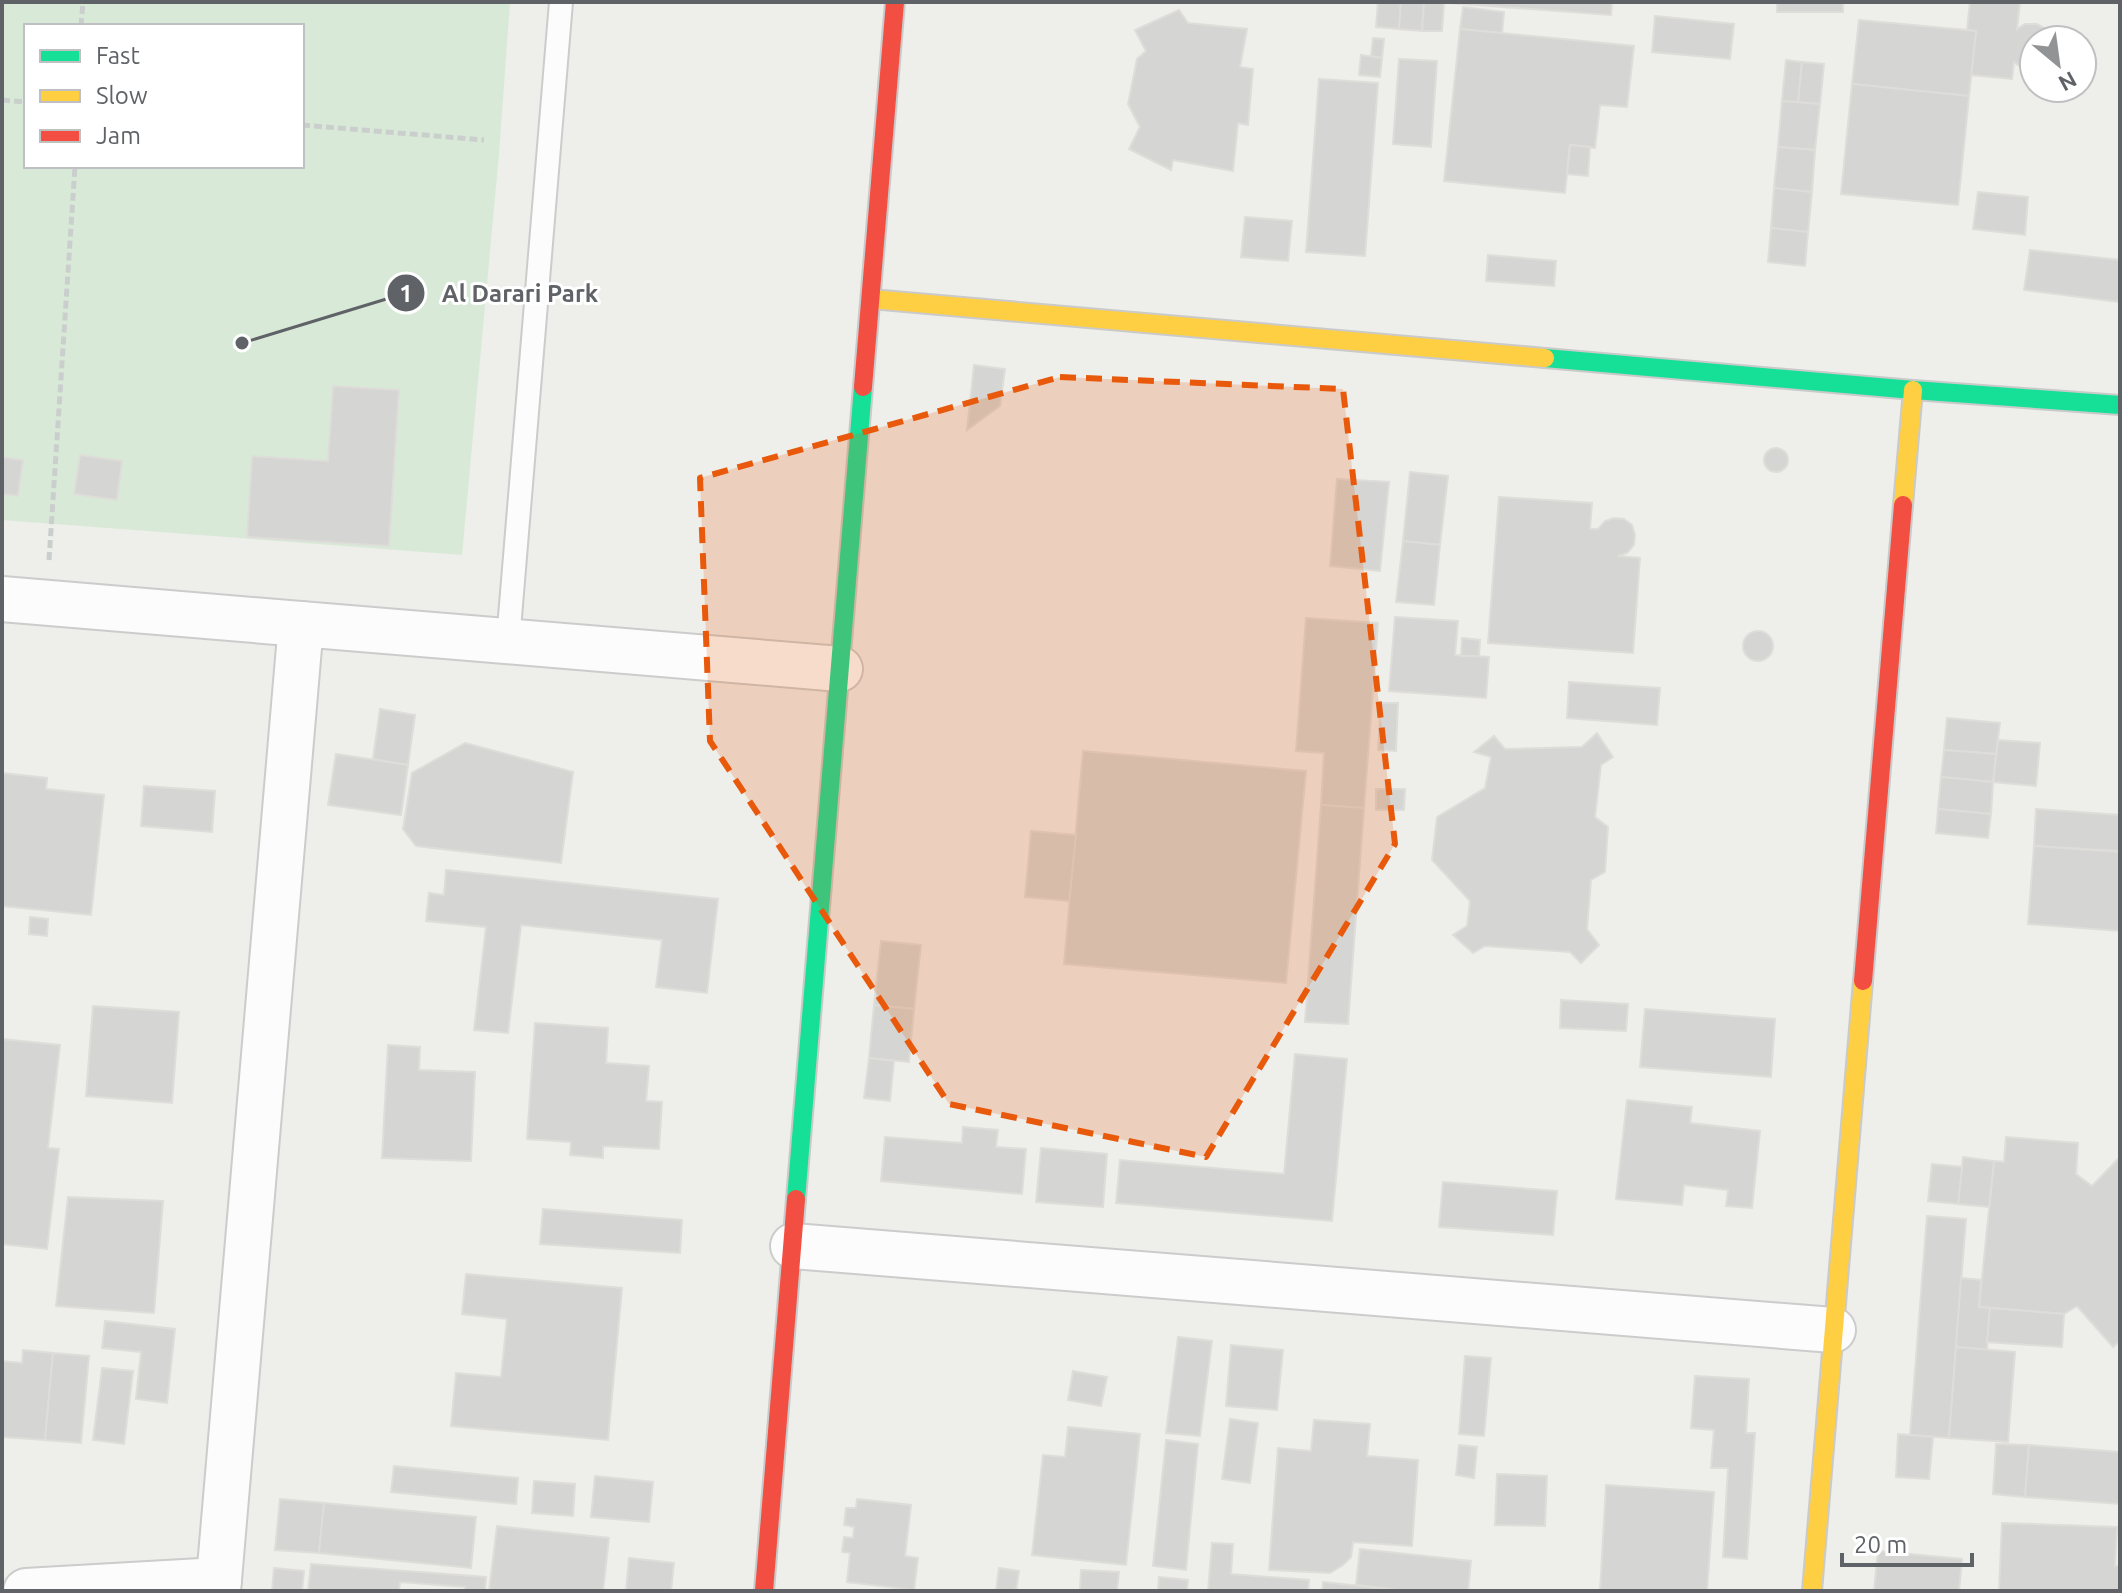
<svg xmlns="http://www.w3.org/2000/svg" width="2122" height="1593" font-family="Ubuntu,sans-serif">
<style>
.green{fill:#d8ead7;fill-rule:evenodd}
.building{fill:#d5d5d3;stroke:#deddd9;stroke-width:2}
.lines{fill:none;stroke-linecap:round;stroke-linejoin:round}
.lane-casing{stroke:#cbcccb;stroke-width:26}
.street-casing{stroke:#cbcccb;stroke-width:48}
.fast-casing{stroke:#cacaca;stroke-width:22}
.slow-casing{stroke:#cacaca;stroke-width:22}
.jam-casing{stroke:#cacaca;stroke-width:22}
.path{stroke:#cacfcd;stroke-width:5;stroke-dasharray:8 4;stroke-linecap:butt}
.lane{stroke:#fcfcfc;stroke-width:22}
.street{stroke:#fcfcfc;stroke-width:44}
.fast{stroke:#16e098;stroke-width:18}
.slow{stroke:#ffcf43;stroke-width:18}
.jam{stroke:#f24e42;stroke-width:18}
.marked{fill:#e8590c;fill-opacity:0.2;stroke:#e8590c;stroke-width:6;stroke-dasharray:16 10;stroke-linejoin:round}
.leader{fill:none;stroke:#5f6267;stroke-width:3}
.callout-dot{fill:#5f6267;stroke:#fff;stroke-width:3}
.mark-label{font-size:24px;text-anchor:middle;font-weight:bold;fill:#fff}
.callout-label{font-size:24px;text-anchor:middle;font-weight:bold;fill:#5f6267;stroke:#fff;stroke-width:6;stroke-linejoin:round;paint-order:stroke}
</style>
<rect width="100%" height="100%" fill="#eeeeea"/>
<path class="green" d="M 2,2 L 510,2 L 499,154 L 462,555 L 2,520 ZM 26,26 L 302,26 L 302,166 L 26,166 Z"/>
<g class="building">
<polygon points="1378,2 1401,2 1399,29 1376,27"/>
<polygon points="1401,2 1424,2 1422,31 1399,29"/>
<polygon points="1424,2 1444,3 1442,31 1422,31"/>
<polygon points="1436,2 1612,2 1611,15"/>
<rect x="1777" y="2" width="66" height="10"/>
<polygon points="1970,2 2020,2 2017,29 2025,24 2037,24 2048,30 2055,40 2034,40 2034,71 2026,71 2014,62 2012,79 1971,75 1976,31 1967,30"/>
<polygon points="1463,7 1504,12 1502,33 1460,29"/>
<polygon points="1179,10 1188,23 1247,29 1240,67 1253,69 1248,125 1238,123 1233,171 1173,160 1171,170 1129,149 1140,127 1128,104 1137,59 1146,51 1135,30"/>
<polygon points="1655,16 1734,24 1730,59 1652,52"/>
<polygon points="1859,20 1976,31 1969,96 1852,84"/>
<polygon points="1460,29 1634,46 1627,107 1600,105 1595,148 1570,145 1565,193 1444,181"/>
<polygon points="1373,38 1384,39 1382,58 1371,56"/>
<polygon points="1361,55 1382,58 1380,77 1359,75"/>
<polygon points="1399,59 1437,61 1431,147 1393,144"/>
<polygon points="1786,60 1802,62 1798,103 1782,101"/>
<polygon points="1802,62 1824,64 1820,104 1798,103"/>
<polygon points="1319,79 1378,83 1365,256 1306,252"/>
<polygon points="1852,84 1969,96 1958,205 1841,194"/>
<polygon points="1782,101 1820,104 1815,150 1778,147"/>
<polygon points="1570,145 1590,147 1588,176 1567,174"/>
<polygon points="1778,147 1815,150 1812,192 1774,188"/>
<polygon points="1774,188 1812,192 1808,232 1771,228"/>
<polygon points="1978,192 2028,197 2025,235 1973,229"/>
<polygon points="1245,217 1292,221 1288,261 1241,257"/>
<polygon points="1771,228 1808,232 1805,266 1768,262"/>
<polygon points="2030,250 2120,260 2120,302 2024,290"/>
<polygon points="1488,255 1556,261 1554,286 1486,281"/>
<polygon points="974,365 1005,369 1000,406 967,430"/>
<polygon points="333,386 399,390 389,546 247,537 252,456 328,461"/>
<circle cx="1776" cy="460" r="12"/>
<polygon points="80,455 122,461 117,500 74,494"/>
<polygon points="2,457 23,460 18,496 2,494"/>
<polygon points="1410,472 1448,476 1440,545 1403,541"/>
<polygon points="1337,479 1389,482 1380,571 1330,566"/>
<polygon points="1499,497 1592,503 1590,529 1598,529 1605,521 1614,518 1624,519 1632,525 1635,535 1634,545 1627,553 1618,556 1640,558 1633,653 1488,643"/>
<polygon points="1403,541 1440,545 1434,605 1396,602"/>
<polygon points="1395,617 1458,621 1455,655 1489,657 1486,698 1389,691"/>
<polygon points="1306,618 1378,623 1364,808 1321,805 1324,753 1296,751"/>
<circle cx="1758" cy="646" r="15"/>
<polygon points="1462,638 1480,640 1479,656 1461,656"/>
<polygon points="1569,682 1660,688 1657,725 1567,718"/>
<polygon points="1381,703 1398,703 1396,751 1378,750"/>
<polygon points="380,709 415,715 408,765 373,759"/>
<polygon points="1947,718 2000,723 1996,754 1944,750"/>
<polygon points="1597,733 1613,757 1601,765 1595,817 1608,827 1605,872 1591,880 1587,929 1599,945 1581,963 1570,952 1485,946 1473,953 1453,935 1467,926 1470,901 1432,860 1437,817 1485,788 1491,757 1474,752 1494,736 1505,749 1582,747"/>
<polygon points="1998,740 2040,743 2036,786 1993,782"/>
<polygon points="465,743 573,772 561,863 416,846 403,829 412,773"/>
<polygon points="1944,750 1996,754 1993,782 1941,777"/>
<polygon points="1083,751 1306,771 1286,983 1064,964"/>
<polygon points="336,754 408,765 401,815 328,805"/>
<polygon points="2,773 47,778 46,789 104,795 91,915 2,906"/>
<polygon points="1941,777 1993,782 1991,814 1938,809"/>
<polygon points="144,786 215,791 212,832 141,826"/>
<polygon points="1376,789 1405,789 1404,810 1376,810"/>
<polygon points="1321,805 1364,808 1348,1024 1305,1022"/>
<polygon points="1938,809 1991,814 1988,838 1936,833"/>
<polygon points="2036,809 2120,815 2120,851 2034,846"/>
<polygon points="1031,831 1076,835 1069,901 1025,897"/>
<polygon points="2034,846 2120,852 2120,931 2028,924"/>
<polygon points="446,870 718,899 707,993 656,987 662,940 521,925 508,1033 474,1030 486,927 426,921 429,893 444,895"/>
<polygon points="30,917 48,919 47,936 29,934"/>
<polygon points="881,941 921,945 914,1009 874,1005"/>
<polygon points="1561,1000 1628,1004 1626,1031 1560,1028"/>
<polygon points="874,1005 914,1009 909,1062 869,1058"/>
<polygon points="93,1006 179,1012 172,1103 86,1096"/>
<polygon points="1645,1009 1775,1019 1771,1077 1640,1067"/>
<polygon points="535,1023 608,1028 606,1063 649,1066 646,1101 662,1102 659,1149 603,1146 603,1158 570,1155 571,1142 527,1139"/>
<polygon points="2,1039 60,1045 48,1148 59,1149 47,1249 2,1244"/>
<polygon points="388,1045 420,1047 419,1070 475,1072 471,1161 382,1158"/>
<polygon points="1295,1054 1347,1059 1332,1221 1116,1203 1120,1160 1284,1174"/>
<polygon points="869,1058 894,1061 890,1101 864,1098"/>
<polygon points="1627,1100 1692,1107 1690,1123 1760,1131 1752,1208 1726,1206 1728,1190 1684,1185 1682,1205 1616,1199"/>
<polygon points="963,1127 998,1130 996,1147 1026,1149 1022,1194 881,1181 885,1137 962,1143"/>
<polygon points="2006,1137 2078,1143 2076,1174 2092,1186 2120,1157 2120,1341 2113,1347 2077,1306 2064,1314 1979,1307 1994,1161 2004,1162"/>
<polygon points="1041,1148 1107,1154 1103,1207 1036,1202"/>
<polygon points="1963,1157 1994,1161 1989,1207 1958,1204"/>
<polygon points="1932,1164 1962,1167 1958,1204 1928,1201"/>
<polygon points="1443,1182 1557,1191 1553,1235 1439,1227"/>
<polygon points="68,1197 163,1201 154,1313 56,1306"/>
<polygon points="543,1209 682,1220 680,1253 540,1244"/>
<polygon points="1927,1216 1966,1219 1949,1438 1910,1435"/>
<polygon points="466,1274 622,1288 608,1440 451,1426 456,1373 501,1377 507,1319 462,1314"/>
<polygon points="1961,1278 1981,1280 1979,1307 1990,1308 1987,1350 1956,1347"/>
<polygon points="1990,1308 2064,1314 2062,1347 1987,1342"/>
<polygon points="105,1321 175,1329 167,1403 136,1399 141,1352 102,1348"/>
<polygon points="1178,1337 1212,1341 1200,1436 1166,1433"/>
<polygon points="1231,1345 1283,1350 1277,1410 1226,1406"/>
<polygon points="1956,1347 2015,1352 2008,1442 1949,1438"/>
<polygon points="23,1350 53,1353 45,1440 2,1437 2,1361 22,1363"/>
<polygon points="53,1353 89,1356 81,1443 45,1440"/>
<polygon points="1465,1356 1491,1358 1484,1436 1459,1434"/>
<polygon points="102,1368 133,1371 124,1444 93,1440"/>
<polygon points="1073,1371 1107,1377 1101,1406 1068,1400"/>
<polygon points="1695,1376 1749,1379 1746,1433 1755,1433 1747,1559 1723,1557 1728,1468 1711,1468 1714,1430 1691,1428"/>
<polygon points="1230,1419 1258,1423 1250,1483 1222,1479"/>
<polygon points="1314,1420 1370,1424 1367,1456 1418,1460 1412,1546 1353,1542 1351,1557 1343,1565 1330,1573 1269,1570 1278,1448 1311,1451"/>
<polygon points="1068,1427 1140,1434 1126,1565 1032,1555 1043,1455 1065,1457"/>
<polygon points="1898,1434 1933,1437 1929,1479 1896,1477"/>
<polygon points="1166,1440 1198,1444 1186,1570 1153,1566"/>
<polygon points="1996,1444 2029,1445 2025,1497 1993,1494"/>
<polygon points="1459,1445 1477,1447 1474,1478 1456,1475"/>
<polygon points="2029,1445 2120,1452 2120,1504 2025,1497"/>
<polygon points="394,1466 518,1478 516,1504 391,1492"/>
<polygon points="1497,1474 1547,1476 1545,1526 1495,1525"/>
<polygon points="595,1476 653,1482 649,1522 591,1517"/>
<polygon points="534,1481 575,1484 573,1516 532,1513"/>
<polygon points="1606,1485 1714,1492 1707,1591 1600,1591"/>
<polygon points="280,1499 324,1503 319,1553 275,1550"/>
<polygon points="857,1499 911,1505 905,1556 918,1558 914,1590 847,1582 850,1553 842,1552 844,1537 853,1538 854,1527 844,1525 846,1508 856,1508"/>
<polygon points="324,1503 476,1517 471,1568 319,1553"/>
<polygon points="2002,1523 2117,1527 2115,1566 2120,1566 2120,1591 1999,1591"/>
<polygon points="497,1526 609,1538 603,1591 489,1591"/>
<polygon points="1212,1543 1233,1544 1231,1574 1309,1580 1308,1591 1208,1591"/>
<polygon points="1360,1549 1471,1561 1468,1591 1406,1591 1356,1585"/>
<polygon points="1878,1551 1962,1559 1959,1591 1874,1591"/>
<polygon points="629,1558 674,1563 671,1591 626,1591"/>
<polygon points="311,1564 486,1577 485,1591 464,1591 465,1587 400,1582 399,1591 308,1591"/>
<polygon points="274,1568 304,1571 302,1591 272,1591"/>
<polygon points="999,1568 1019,1571 1016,1591 996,1591"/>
<polygon points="1081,1570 1119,1572 1117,1591 1080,1591"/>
<polygon points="1159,1577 1188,1580 1187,1591 1158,1591"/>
<polygon points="1323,1582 1388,1589 1388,1591 1322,1591"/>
</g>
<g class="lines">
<defs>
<polyline id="lane" points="508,641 561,2"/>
<g id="street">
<polyline points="2,599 840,669"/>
<polyline points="793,1246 1833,1330"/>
<polyline points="26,1591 219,1580"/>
<polyline points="218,1591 301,624"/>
</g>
<g id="fast">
<polyline points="1545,358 1913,390 2120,405"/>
<polyline points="796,1199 863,387"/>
</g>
<g id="slow">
<polyline points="871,299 1545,358"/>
<polyline points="1903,505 1913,390"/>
<polyline points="1812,1591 1863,981"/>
</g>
<g id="jam">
<polyline points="863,387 895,2"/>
<polyline points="1863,981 1903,505"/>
<polyline points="764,1591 796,1199"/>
</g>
</defs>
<use href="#lane" class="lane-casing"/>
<use href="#street" class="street-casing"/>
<use href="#fast" class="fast-casing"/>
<use href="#slow" class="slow-casing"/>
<use href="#jam" class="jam-casing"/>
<g class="path">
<polyline points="81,26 83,2"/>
<polyline points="2,100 26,102"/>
<polyline points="26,120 26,122"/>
<polyline points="302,125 484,140"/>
<polyline points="49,560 75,166"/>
</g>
<use href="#lane" class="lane"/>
<use href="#street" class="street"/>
<use href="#fast" class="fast"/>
<use href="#slow" class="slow"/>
<use href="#jam" class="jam"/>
</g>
<path class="marked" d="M 1060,377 L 1343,389 L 1395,844 L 1206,1157 L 949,1104 L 710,741 L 700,478 Z"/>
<path class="leader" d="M242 343L406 293"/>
<g class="callout-dot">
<circle cx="242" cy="343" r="8"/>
<circle cx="406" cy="293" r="20"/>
</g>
<g class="mark-label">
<text x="406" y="302">1</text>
</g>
<g class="callout-label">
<text x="520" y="302">Al Darari Park</text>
</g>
<rect width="2122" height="1593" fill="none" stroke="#5f6267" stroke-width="8"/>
<rect x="24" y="24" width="280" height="144" fill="#ffffff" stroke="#bfc0c2" stroke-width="2"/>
<rect x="40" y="50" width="40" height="12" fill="#16e098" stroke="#bfc0c2" stroke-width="2"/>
<text x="96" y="64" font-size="24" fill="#5f6267">Fast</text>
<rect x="40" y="90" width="40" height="12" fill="#ffcf43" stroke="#bfc0c2" stroke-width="2"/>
<text x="96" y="104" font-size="24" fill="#5f6267">Slow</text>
<rect x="40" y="130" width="40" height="12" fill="#f24e42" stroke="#bfc0c2" stroke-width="2"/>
<text x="96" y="144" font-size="24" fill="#5f6267">Jam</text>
<g transform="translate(2058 64) rotate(151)"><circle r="38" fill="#ffffff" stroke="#bfc0c2" stroke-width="2"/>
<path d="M0-6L14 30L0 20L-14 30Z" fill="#919395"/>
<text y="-12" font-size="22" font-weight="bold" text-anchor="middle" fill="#5f6267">N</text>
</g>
<path d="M1842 1553v12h130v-12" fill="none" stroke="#5f6267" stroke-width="4"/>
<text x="1854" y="1553" font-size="24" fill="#5f6267" stroke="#ffffff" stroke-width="6" paint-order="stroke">20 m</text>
</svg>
